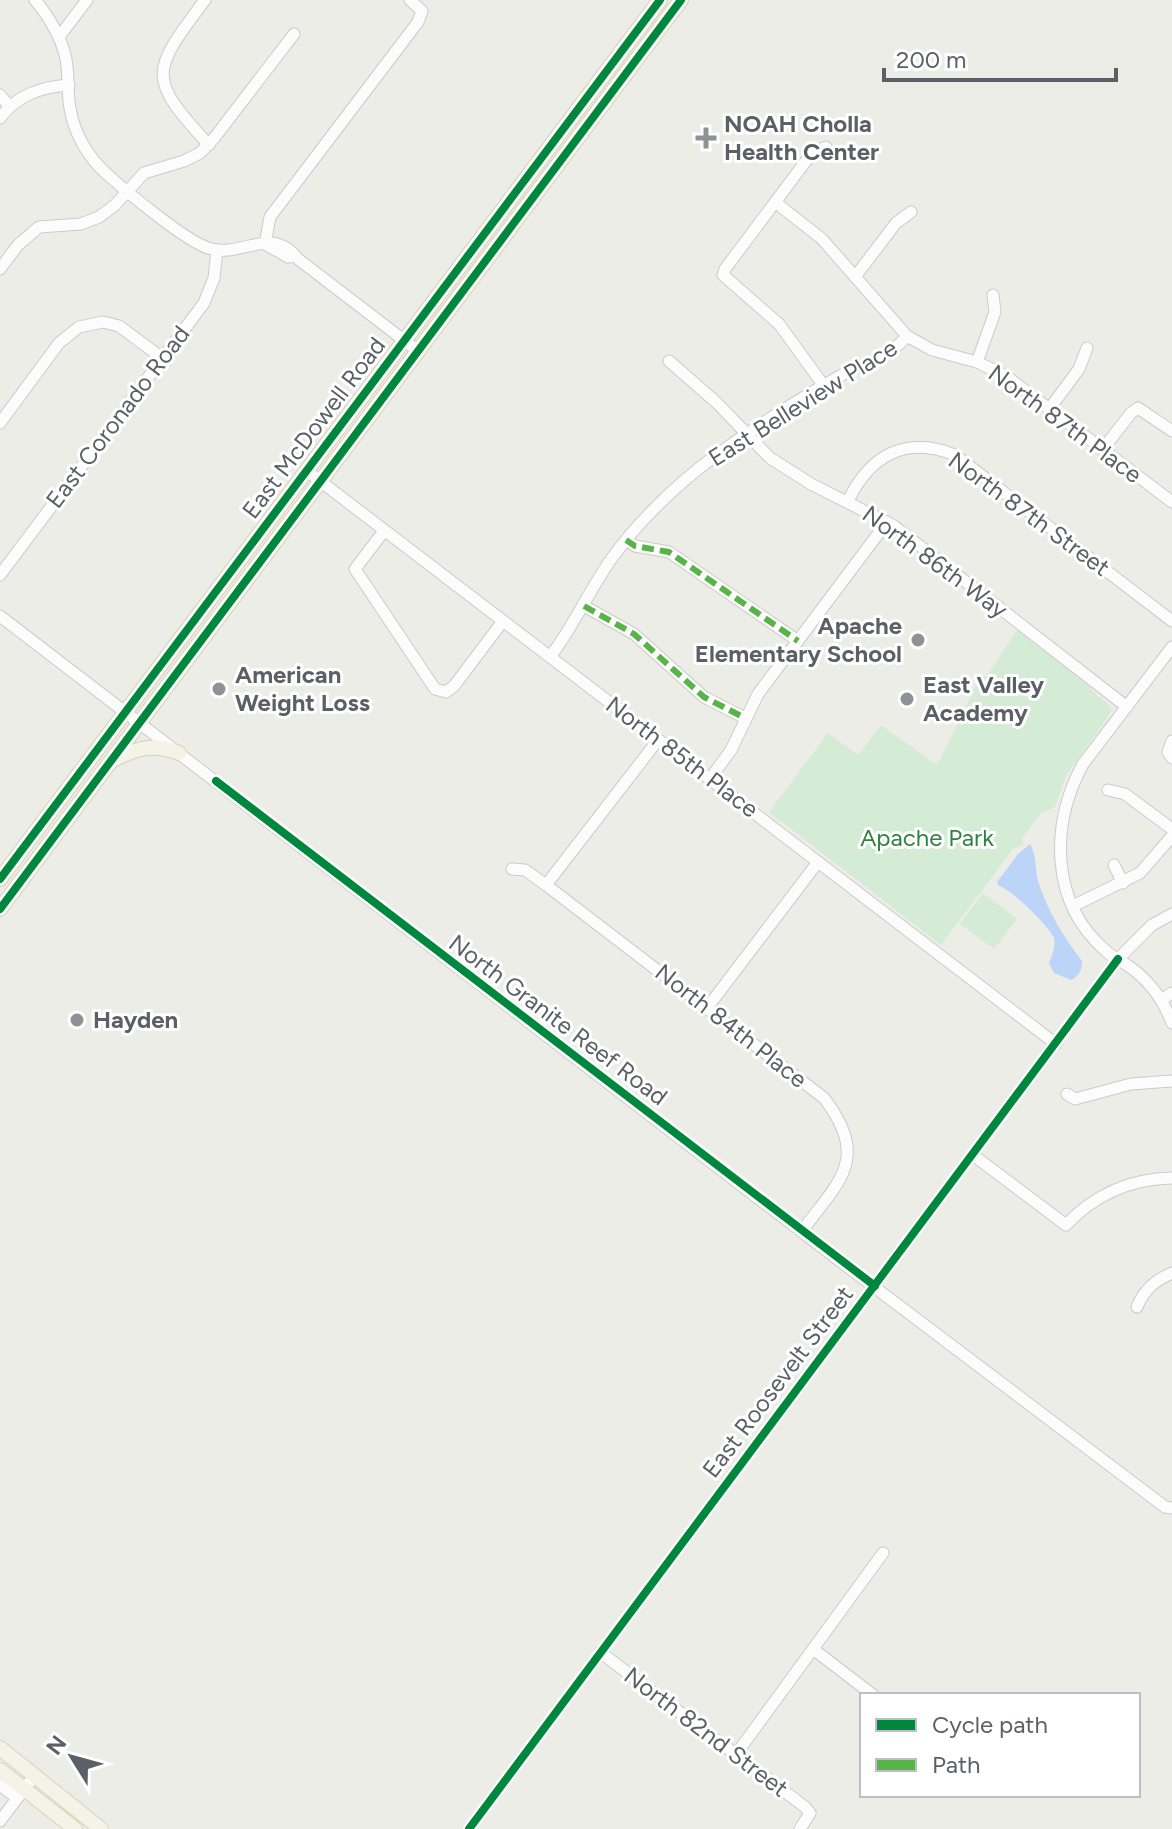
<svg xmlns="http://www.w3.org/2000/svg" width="1172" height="1829" font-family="Figtree,sans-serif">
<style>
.green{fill:#d4ebd6}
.water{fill:#bbd4f8}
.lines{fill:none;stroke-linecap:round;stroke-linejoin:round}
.minor-casing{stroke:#cacbca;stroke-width:13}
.major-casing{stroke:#d6d3b4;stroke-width:16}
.minor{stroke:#fcfcfc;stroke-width:11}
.major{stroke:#f3f3e8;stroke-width:14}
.quiet{stroke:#58b449;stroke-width:6;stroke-dasharray:12 6;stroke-linecap:butt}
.cycleway-casing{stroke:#fff;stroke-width:13}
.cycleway{stroke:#00873e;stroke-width:8}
.poi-dot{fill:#8f9194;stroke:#fff;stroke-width:3}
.labels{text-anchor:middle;stroke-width:6;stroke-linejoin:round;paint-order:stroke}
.poi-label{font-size:24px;font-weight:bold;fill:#5d5f67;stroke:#fff;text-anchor:start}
.street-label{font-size:24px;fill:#5d5f67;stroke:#fff}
.park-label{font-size:24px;fill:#2f8442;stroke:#fff}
</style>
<rect width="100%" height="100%" fill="#edede8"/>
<g class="green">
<path d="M 1017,630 L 1089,686 C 1094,696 1109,700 1112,711 L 1066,776 L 1055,807 L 1040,814 L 1022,838 L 1023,845 L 1013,849 L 941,945 L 769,812 L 828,733 L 858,755 L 881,725 L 934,763 L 938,763 L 977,684 L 989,673 Z"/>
<polygon points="983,893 1017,919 994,949 960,924"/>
</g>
<path class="water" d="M 1030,844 C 1037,855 1035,869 1038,881 C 1048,912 1063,936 1082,961 C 1082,971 1079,976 1071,980 L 1054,973 L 1049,963 C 1052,955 1056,946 1054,938 C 1050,927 1010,888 999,886 L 997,882 L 1018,854 Z"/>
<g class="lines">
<defs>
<g id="minor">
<path d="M 35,0 C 50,18 61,36 66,59 C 69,75 67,92 70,108 C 74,134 89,159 109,176 C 128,193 186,241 208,248 C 242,259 271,224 298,259 L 418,351"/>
<path d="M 205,0 C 151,72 146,77 209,145"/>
<polyline points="59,37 87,0"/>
<polyline points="0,95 9,106"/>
<path d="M 0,118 C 17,95 41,87 69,85"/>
<polyline points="775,202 822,239 907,336 932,350 977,362 1006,376 1172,502"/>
<polyline points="265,244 270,217 418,22 422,11 410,0"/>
<polyline points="265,244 288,257 295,256"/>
<polyline points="0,269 18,245 39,227 81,224 99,217 115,205 144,173 184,161 200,153 215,137 294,34"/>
<polyline points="855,277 896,223 911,212"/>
<polyline points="669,361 717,403 770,458 811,484 894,526 1127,707"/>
<polyline points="977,362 995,312 993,295"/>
<polyline points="824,386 779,324 723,275 725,269 812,153 826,147"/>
<polyline points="1050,408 1079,369 1087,348"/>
<polyline points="0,423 59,343 79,327 103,322 119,326 162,358"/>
<polyline points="1103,449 1131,413 1138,408 1172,431"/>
<polyline points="307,471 1056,1044"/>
<path d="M 848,501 C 870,455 906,435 955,455 L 1172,621"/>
<polyline points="384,531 355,569 435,689 446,692 454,686 503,621"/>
<polyline points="626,540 635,546 669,552 798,641"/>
<polyline points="0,575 204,303 214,278 217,250"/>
<polyline points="584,606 634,634 704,697 745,718"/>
<polyline points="0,616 836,1258 1165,1507 1172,1508"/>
<path d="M 1172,647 L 1083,764 C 1050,825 1050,903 1106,951 C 1112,957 1120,960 1127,965 C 1148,979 1163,999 1172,1023"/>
<path d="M 550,657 C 574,626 589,590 612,558 C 638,522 675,486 711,459 C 752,429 796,401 840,376 C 864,362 889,358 907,336"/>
<polyline points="1172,741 1168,752 1172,758"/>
<polyline points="710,779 731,750 758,694 887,522"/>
<polyline points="1108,790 1125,794 1172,829"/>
<polyline points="1114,865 1123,883"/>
<path d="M 512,869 L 525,870 L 546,885 L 824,1098 C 870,1159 840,1180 802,1231"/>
<polyline points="546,885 658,740"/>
<polyline points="1073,906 1140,873 1172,836"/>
<polyline points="1161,1000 1172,993"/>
<polyline points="707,1008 818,862"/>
<polyline points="1067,1094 1075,1099 1131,1084 1172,1081"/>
<path d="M 973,1155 L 1066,1225 C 1095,1194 1130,1179 1172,1178"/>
<path d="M 1137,1307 C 1144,1290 1154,1281 1172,1273"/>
<polyline points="813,1649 873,1695"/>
<polyline points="600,1652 805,1807 810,1813 800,1829"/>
<polyline points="737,1753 883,1553"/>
<polyline points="0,1785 17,1798"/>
<polyline points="0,1821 34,1776"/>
<polyline points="469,1829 1118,959 1152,925 1172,914"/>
</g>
<g id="major">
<path d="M 115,759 C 137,748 155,743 179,753"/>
<polyline points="0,879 660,0"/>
<polyline points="0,909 681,0"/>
<polyline points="0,1748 101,1829"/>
<polyline points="0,1770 75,1829"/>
</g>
</defs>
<use href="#minor" class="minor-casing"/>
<use href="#major" class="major-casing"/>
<use href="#minor" class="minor"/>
<use href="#major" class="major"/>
<g class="quiet">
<polyline points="626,540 635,546 669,552 798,641"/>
<polyline points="584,606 634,634 704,697 745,718"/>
</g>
<defs>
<g id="cycleway">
<polyline points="216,781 875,1286"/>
<polyline points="0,879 660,0"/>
<polyline points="0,909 681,0"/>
<polyline points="469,1829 1118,959"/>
</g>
</defs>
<use href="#cycleway" class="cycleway-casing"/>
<use href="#cycleway" class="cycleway"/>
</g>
<g class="poi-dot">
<path d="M702 126h8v8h8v8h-8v8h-8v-8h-8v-8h8z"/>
<circle cx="918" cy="640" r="8"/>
<circle cx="219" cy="689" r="8"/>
<circle cx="907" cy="699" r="8"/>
<circle cx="77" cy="1020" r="8"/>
</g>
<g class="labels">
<g class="poi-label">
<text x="724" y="132">NOAH Cholla<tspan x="724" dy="28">Health Center</tspan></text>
<text x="902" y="634" text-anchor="end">Apache<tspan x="902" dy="28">Elementary School</tspan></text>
<text x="235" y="683">American<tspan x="235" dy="28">Weight Loss</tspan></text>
<text x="923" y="693">East Valley<tspan x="923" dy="28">Academy</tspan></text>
<text x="93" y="1028">Hayden</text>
</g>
<g class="street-label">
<text transform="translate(803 403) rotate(-32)" y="8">East Belleview Place</text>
<text transform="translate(118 417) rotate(-53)" y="8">East Coronado Road</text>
<text transform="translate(1065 424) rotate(36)" y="8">North 87th Place</text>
<text transform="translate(314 428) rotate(-53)" y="8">East McDowell Road</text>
<text transform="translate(1029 514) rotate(36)" y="8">North 87th Street</text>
<text transform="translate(935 562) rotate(36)" y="8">North 86th Way</text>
<text transform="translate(682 757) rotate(37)" y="8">North 85th Place</text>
<text transform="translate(558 1020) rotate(37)" y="8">North Granite Reef Road</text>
<text transform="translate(731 1026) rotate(38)" y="8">North 84th Place</text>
<text transform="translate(778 1382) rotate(-53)" y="8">East Roosevelt Street</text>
<text transform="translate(706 1732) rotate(37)" y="8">North 82nd Street</text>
</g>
<g class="park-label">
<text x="927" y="846">Apache Park</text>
</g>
</g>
<rect x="860" y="1693" width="280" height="104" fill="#ffffff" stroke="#bebfc2" stroke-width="2"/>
<rect x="876" y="1719" width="40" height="12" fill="#00873e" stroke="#bebfc2" stroke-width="2"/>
<text x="932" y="1733" font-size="24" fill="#5d5f67">Cycle path</text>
<rect x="876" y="1759" width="40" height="12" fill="#58b449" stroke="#bebfc2" stroke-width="2"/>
<text x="932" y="1773" font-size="24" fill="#5d5f67">Path</text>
<g transform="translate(72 1757) rotate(307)" stroke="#ffffff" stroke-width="6" paint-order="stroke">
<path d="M0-6L14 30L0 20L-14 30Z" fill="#5d5f67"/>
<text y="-12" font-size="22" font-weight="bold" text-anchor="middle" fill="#5d5f67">N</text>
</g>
<path d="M884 68v12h232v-12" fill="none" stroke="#5d5f67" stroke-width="4"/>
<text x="896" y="68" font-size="24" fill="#5d5f67" stroke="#ffffff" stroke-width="6" paint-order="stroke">200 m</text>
</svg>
